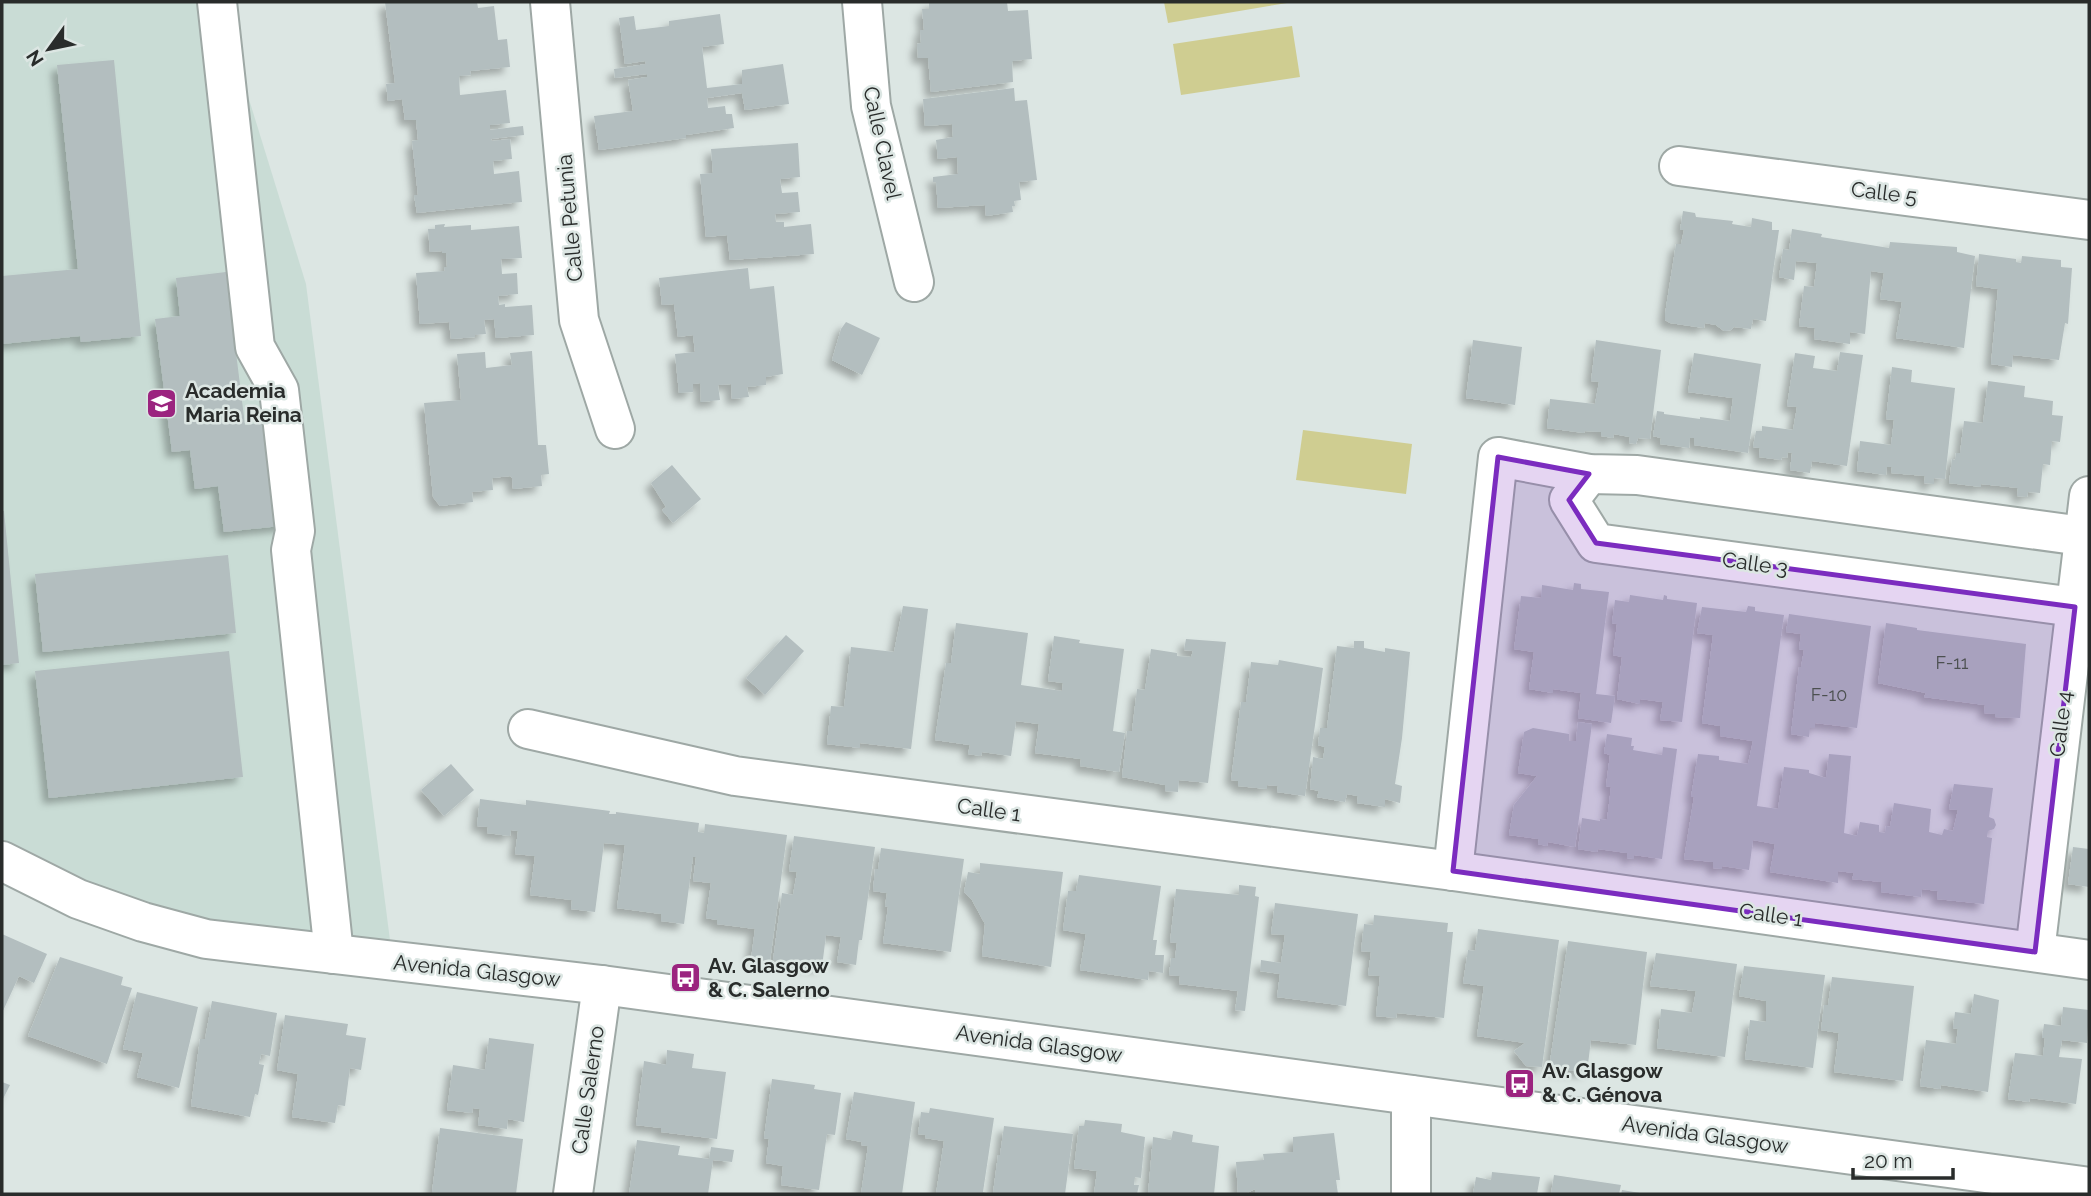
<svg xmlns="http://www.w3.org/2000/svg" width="2091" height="1196" font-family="Raleway,sans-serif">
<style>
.built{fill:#c9dcd5}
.green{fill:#cfcd91}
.building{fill:#b3bebf;filter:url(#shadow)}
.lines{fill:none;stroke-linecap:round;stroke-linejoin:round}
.minor-casing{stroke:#9ea8a5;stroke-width:42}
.minor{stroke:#fff;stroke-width:38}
.marked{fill:#7b2cbf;fill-opacity:0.2;stroke:#7b2cbf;stroke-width:5;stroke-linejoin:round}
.labels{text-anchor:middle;stroke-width:5;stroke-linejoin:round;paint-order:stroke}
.number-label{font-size:18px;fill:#4c5050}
.street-label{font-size:21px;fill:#292c2b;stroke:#dce6e3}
.poi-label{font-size:21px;font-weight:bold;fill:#292c2b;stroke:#dce6e3;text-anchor:start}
</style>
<defs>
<filter id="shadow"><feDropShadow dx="-6" dy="6" stdDeviation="3.5" flood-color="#0004"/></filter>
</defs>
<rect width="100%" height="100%" fill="#dce6e3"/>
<polygon class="built" points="2,2 219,2 306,284 392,956 209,929 2,851"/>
<g class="green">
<polygon points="1164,2 1287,2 1287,3 1168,23"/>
<polygon points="1292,26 1300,77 1181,95 1173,44"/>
<polygon points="1303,430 1412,444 1406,494 1296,480"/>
</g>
<g class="building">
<polygon points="385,2 477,2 478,8 494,6 498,40 507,39 510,67 470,71 471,75 459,76 460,95 506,90 510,123 490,125 490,130 523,126 524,135 491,139 492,141 510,139 512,159 493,161 494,174 519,171 522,202 417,213 414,195 418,195 412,141 418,140 416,120 405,120 402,99 388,101 386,84 395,83"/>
<polygon points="929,2 1007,2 1008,11 1028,10 1032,59 1012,61 1013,82 931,92 928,58 918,58 917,44 921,43 920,30 924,30 922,9 929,9"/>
<polygon points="720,14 724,44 702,47 707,88 742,84 742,70 783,64 789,104 745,110 742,93 707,98 708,108 725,106 726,114 732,114 734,128 686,135 686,138 599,150 594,116 633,111 628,80 647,77 647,74 615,78 614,69 646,64 645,61 625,64 619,18 634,16 636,30 669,26 669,21"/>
<polygon points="114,60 141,336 81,342 80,336 2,344 2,276 78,269 57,65"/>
<polygon points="1014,88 1015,101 1027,100 1037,180 1019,182 1021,200 1014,201 1015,206 1012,206 1013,212 986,216 985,205 938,208 936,182 933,182 933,177 958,174 957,157 938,159 936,140 953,137 952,124 925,126 923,99"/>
<polygon points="798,143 800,177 780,179 782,193 798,192 800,212 775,214 776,222 784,222 784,227 811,224 814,254 730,260 727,235 706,237 700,174 713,173 711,149"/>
<polygon points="1683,211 1695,213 1696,217 1733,221 1732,224 1751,227 1752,218 1772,222 1772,230 1779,230 1766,321 1753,319 1751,329 1734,327 1731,330 1724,331 1716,325 1705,323 1704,328 1670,323 1665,320 1665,314 1676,244 1681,244 1684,230 1680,230"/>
<polygon points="445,224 444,227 471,225 471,230 519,226 522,258 501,259 502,274 517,273 518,294 498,296 499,305 505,304 505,307 532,305 534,335 496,338 494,319 484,320 486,334 475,335 475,337 451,339 449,322 420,324 416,273 445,271 444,267 447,267 446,253 442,253 442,251 430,252 428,229 435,229 435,225"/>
<polygon points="1792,229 1822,234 1821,237 1889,248 1890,242 1957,247 1957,252 1975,256 1964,348 1896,338 1902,302 1880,299 1884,273 1871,271 1865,334 1850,332 1850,344 1814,339 1815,328 1799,326 1804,286 1814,287 1817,263 1796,261 1794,280 1779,277 1783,249 1789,250"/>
<polygon points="1979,254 2016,259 2016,262 2021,263 2022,256 2061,260 2061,267 2072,268 2068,324 2065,323 2059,360 2013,355 2012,367 1991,364 1998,289 1976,286"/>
<polygon points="748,268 750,289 774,286 783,374 766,377 766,385 747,387 749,397 732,399 731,384 718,385 720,400 701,402 700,383 693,384 693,392 679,393 675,354 695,352 693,335 678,337 674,304 662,305 659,278"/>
<polygon points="226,272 245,425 276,421 289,525 224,532 218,486 195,489 190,450 172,452 155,319 180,316 176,278"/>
<polygon points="846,322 880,338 862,375 832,360 841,329"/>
<polygon points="1473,340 1522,347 1515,405 1466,398"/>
<polygon points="1596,340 1661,350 1650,439 1638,438 1636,444 1629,443 1630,437 1614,434 1613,438 1601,436 1601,432 1585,431 1584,433 1547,428 1550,399 1595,404 1599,382 1591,381"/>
<polygon points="532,351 538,445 546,445 549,474 541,475 542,486 513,489 512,478 510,476 492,478 493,490 472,492 473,502 440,506 433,497 424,403 461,400 457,354 485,352 486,368 512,365 510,353"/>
<polygon points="1840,352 1863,355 1847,466 1812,461 1810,473 1790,470 1792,453 1788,452 1787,458 1782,457 1781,460 1759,457 1760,448 1753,447 1756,431 1762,431 1762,426 1793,430 1797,407 1787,406 1795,353 1815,356 1813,368 1837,371"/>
<polygon points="1694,353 1761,364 1748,453 1694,445 1694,438 1690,438 1689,448 1660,444 1661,438 1653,436 1657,411 1664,412 1664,414 1700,419 1700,417 1730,421 1733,398 1688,392"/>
<polygon points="1892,367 1912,370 1911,382 1955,388 1945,479 1934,478 1934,484 1924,483 1925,476 1891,473 1892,467 1887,467 1886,475 1857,471 1860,441 1891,445 1894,420 1886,419"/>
<polygon points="1988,381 2025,386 2024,397 2053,401 2052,415 2063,416 2060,442 2052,441 2050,465 2043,464 2040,493 2028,492 2027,497 2017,496 2018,488 1981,484 1981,487 1949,483 1952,459 1955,460 1956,453 1960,453 1964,421 1983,423"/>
<polygon points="672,465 701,499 673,523 662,510 666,507 651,483"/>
<polygon points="2,511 4,511 19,663 2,665"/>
<polygon points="228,555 236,633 43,652 35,574"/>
<polygon points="1574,583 1581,584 1581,589 1609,592 1596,694 1615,696 1611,723 1578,718 1581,693 1553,689 1553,693 1529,689 1534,652 1514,649 1521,596 1541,598 1542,585 1573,590"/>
<polygon points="1630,595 1663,600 1664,595 1667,596 1667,599 1697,603 1682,722 1660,720 1663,702 1640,699 1640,704 1617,699 1622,657 1613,655 1617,624 1612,623 1615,600 1629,602"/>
<polygon points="903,606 928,609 911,749 860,743 860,748 827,744 831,706 844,707 851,647 894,652"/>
<polygon points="1748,606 1755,607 1755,611 1784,615 1757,806 1778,809 1784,767 1809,770 1809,773 1826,778 1829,754 1851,756 1844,833 1857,836 1860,822 1879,825 1879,832 1885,833 1886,826 1890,827 1894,803 1931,809 1929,832 1942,835 1944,829 1953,831 1958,810 1949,809 1954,784 1993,788 1989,817 1994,819 1996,825 1994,829 1988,831 1987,837 1992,838 1984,904 1937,899 1938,891 1922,889 1921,897 1881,892 1882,882 1852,879 1854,873 1838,871 1838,883 1770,872 1775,844 1753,840 1749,870 1722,866 1722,869 1713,868 1713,862 1684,859 1694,797 1691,797 1698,754 1719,756 1719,760 1748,764 1753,741 1720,736 1720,726 1702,723 1713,635 1697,633 1702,607 1746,612"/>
<polygon points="1789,614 1871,626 1857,728 1815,723 1815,728 1810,728 1809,737 1791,734 1799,667 1801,667 1804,650 1799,649 1801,634 1786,632"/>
<polygon points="956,623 1028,633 1021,685 1062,691 1063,683 1048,681 1054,636 1080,640 1079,643 1124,649 1113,731 1125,733 1119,772 1080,766 1081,759 1035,753 1039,724 1016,721 1011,756 982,752 981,756 968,754 970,745 935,740 946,663 951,663"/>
<polygon points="1886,623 1917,628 1917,630 2026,644 2020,718 1995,717 1995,714 1984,713 1985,705 1924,697 1926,693 1878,683"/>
<polygon points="786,635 804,651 765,695 746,678"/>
<polygon points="1186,639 1226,642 1208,783 1179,780 1178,792 1165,791 1165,785 1122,777 1127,731 1132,731 1137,689 1145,690 1151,649 1177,653 1177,656 1191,657 1193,651 1184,650"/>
<polygon points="1354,641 1364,641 1364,648 1385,652 1385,648 1410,652 1402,738 1395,784 1402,786 1400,803 1385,799 1385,807 1357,803 1358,796 1347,794 1345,802 1317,797 1319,791 1310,789 1313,757 1323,759 1325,747 1318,745 1320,728 1327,728 1337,646 1354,648"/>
<polygon points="229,651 243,777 49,798 35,671"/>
<polygon points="1279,660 1323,668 1305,796 1277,792 1278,786 1267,785 1267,789 1238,786 1238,781 1231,780 1241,702 1246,702 1251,662 1278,665"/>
<polygon points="1578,722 1592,724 1575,847 1548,842 1547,846 1538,844 1539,839 1509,835 1514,805 1537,776 1518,773 1524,732 1533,728 1569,734 1569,741 1576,741"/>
<polygon points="1607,734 1632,738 1631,746 1634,746 1633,750 1662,755 1663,747 1677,749 1662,859 1634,855 1634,859 1627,858 1627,853 1598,849 1597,852 1578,849 1582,818 1600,821 1600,819 1607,820 1611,787 1606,786 1610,755 1604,753"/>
<polygon points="451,764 474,790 444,816 421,790"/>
<polygon points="480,799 526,805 526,800 610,811 609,814 616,814 616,812 699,823 698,832 704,833 705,824 787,835 770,961 751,959 755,929 717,924 717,920 706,918 711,883 693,881 696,857 693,857 684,924 661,921 661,914 617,908 625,845 604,843 595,912 571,909 572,900 530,895 535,856 515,854 518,831 511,830 510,836 487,833 488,827 477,826"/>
<polygon points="794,836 875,847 862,940 859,940 856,965 837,962 841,937 826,935 822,967 773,960 782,893 793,895 797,872 789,871"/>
<polygon points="2073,847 2089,849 2089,887 2068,884"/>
<polygon points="881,848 964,859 951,952 883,943 888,907 885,906 887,893 873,891 875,869 878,869"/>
<polygon points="980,863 1063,872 1051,967 982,956 985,924 972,900 964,892 968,872 980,874"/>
<polygon points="1079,875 1161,886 1153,940 1157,940 1155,955 1164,955 1163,973 1149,971 1148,980 1080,970 1086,934 1063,930 1068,891 1076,891"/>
<polygon points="1239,885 1256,887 1255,896 1259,897 1245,1011 1235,1010 1238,991 1179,984 1180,976 1169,975 1171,958 1175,958 1177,943 1170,942 1176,889 1239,895"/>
<polygon points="1275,903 1358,914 1346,1006 1277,997 1280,974 1260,971 1261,960 1281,963 1285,935 1271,934"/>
<polygon points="1374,915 1448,923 1447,932 1453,932 1444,1018 1397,1013 1396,1018 1376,1016 1380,976 1368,975 1371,952 1361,951 1364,924 1373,925"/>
<polygon points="1478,929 1559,940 1542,1067 1526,1066 1514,1051 1525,1043 1477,1036 1484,986 1463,983 1468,950 1475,951"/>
<polygon points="2,934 47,954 34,983 19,976 2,1013"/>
<polygon points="1568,941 1647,952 1636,1045 1591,1040 1587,1072 1549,1068"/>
<polygon points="1656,953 1737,964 1725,1057 1657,1048 1661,1009 1692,1013 1696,991 1650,986"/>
<polygon points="60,957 123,977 121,985 132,988 107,1064 28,1036"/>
<polygon points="1744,966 1825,975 1813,1068 1745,1059 1750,1020 1766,1022 1766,1001 1739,996"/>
<polygon points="1832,977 1914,986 1903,1081 1834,1072 1839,1033 1821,1030 1824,1005 1828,1005"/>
<polygon points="137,992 198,1007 179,1088 137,1077 143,1053 123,1049"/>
<polygon points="1974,994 1999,1000 1988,1092 1941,1085 1940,1089 1920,1086 1926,1040 1956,1044 1958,1029 1953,1028 1955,1012 1971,1014"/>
<polygon points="212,1001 277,1013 270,1056 261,1054 259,1064 264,1065 258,1095 255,1094 250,1117 191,1106 200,1039 205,1039"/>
<polygon points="2063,1007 2089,1010 2087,1043 2062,1040 2059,1057 2082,1059 2076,1104 2030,1098 2029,1102 2008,1099 2015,1053 2043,1056 2045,1038 2042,1038 2044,1024 2061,1026"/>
<polygon points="285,1015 348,1024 346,1035 366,1038 361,1070 350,1068 345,1106 338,1105 335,1123 292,1117 298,1074 277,1070"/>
<polygon points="489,1038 534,1044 524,1122 508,1119 507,1129 478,1125 480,1109 473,1108 472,1113 447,1110 453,1065 485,1070"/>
<polygon points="667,1050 694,1054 692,1068 726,1072 717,1139 661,1132 661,1128 636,1125 644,1061 666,1065"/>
<polygon points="772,1079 815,1085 814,1089 841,1093 835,1135 827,1134 819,1190 781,1185 783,1166 766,1163 769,1139 764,1138"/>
<polygon points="2,1082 10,1085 2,1101"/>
<polygon points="854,1092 915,1102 902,1194 861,1194 868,1146 861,1145 862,1142 846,1139"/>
<polygon points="930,1108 994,1118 983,1192 990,1194 936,1194 944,1141 925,1138 926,1135 918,1134 921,1112 929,1113"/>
<polygon points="1085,1120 1122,1124 1121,1132 1145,1137 1141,1178 1135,1177 1134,1185 1139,1185 1137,1194 1094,1194 1097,1171 1074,1168 1079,1126 1084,1126"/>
<polygon points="1004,1126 1073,1134 1065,1194 993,1193 998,1155 1000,1155"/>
<polygon points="440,1128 523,1139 516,1194 448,1194 432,1192"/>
<polygon points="1173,1131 1193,1135 1192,1142 1219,1146 1214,1194 1148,1194 1153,1137 1171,1140"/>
<polygon points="1334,1133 1340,1180 1336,1180 1338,1194 1255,1194 1255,1189 1245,1194 1238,1194 1236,1162 1264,1160 1263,1154 1293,1152 1293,1137"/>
<polygon points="637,1140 680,1146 678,1155 709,1159 711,1147 734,1150 732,1162 713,1160 708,1194 629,1194"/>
<polygon points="1492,1172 1540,1177 1537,1194 1473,1194 1476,1177 1491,1180"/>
<polygon points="1554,1175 1621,1185 1619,1194 1551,1194"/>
<polygon points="1622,1190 1640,1193 1640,1194 1621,1194"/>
</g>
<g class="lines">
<defs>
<g id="minor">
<polyline points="217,2 255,347 279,390 295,531 291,550 334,954"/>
<polyline points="550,2 579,320 615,429"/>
<polyline points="862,2 871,106 914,282"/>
<polyline points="1679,166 2089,220"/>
<polyline points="1589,474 1569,500 1596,543 2089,609"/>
<polyline points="528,729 735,776 1453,871 2089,960"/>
<polyline points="2,861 78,899 143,922 206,939 602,985 2089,1187"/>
<polyline points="1453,871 1498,457 1589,474 1637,475 2089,537"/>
<polyline points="2035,952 2089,496"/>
<polyline points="573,1194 602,985"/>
<polyline points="1411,1194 1411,1095"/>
</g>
</defs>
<use href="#minor" class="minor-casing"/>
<use href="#minor" class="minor"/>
</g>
<path class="marked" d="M 1498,457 L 1589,474 L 1569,500 L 1596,543 L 2075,607 L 2035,952 L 1453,871 Z"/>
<defs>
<symbol id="school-square" viewBox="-11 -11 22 22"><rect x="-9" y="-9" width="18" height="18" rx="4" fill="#9b247f" stroke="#dce6e3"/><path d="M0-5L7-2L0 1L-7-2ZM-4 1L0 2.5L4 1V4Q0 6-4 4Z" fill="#fff"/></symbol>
<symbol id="bus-square" viewBox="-11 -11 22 22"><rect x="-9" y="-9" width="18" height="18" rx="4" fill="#9b247f" stroke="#dce6e3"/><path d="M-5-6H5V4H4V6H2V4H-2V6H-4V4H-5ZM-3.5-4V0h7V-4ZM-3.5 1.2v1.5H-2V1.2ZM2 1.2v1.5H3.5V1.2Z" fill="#fff"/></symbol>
</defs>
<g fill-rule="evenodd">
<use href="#school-square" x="144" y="386" width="35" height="35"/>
<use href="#bus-square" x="668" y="960" width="35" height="35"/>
<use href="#bus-square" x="1502" y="1066" width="35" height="35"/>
</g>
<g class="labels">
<g class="number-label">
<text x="1952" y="669">F-11</text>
<text x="1829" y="701">F-10</text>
</g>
<g class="street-label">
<text transform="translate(882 143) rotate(78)" y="7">Calle Clavel</text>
<text transform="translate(1884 193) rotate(7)" y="7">Calle 5</text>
<text transform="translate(570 218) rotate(-95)" y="7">Calle Petunia</text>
<text transform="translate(1755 564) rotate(8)" y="7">Calle 3</text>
<text transform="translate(2061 724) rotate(-83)" y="7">Calle 4</text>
<text transform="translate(989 810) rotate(8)" y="7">Calle 1</text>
<text transform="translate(1771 915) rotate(8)" y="7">Calle 1</text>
<text transform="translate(477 971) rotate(6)" y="7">Avenida Glasgow</text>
<text transform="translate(1039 1044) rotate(8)" y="7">Avenida Glasgow</text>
<text transform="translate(588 1090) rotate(-82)" y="7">Calle Salerno</text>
<text transform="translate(1705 1135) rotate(8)" y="7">Avenida Glasgow</text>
</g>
<g class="poi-label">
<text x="185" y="398">Academia<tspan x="185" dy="24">Maria Reina</tspan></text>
<text x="708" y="973">Av. Glasgow<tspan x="708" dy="24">&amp; C. Salerno</tspan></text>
<text x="1542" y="1078">Av. Glasgow<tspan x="1542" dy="24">&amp; C. Génova</tspan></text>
</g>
</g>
<rect width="2091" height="1196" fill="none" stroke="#292c2b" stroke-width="7"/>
<g transform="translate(49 49) rotate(237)" stroke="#dce6e3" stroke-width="5" paint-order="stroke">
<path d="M0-5L12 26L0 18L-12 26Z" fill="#292c2b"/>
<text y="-10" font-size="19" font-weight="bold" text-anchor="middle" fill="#292c2b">N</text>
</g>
<path d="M1853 1168v10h100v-10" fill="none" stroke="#292c2b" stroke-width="3.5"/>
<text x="1864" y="1168" font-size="21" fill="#292c2b" stroke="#dce6e3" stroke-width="5" paint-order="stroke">20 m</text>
</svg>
